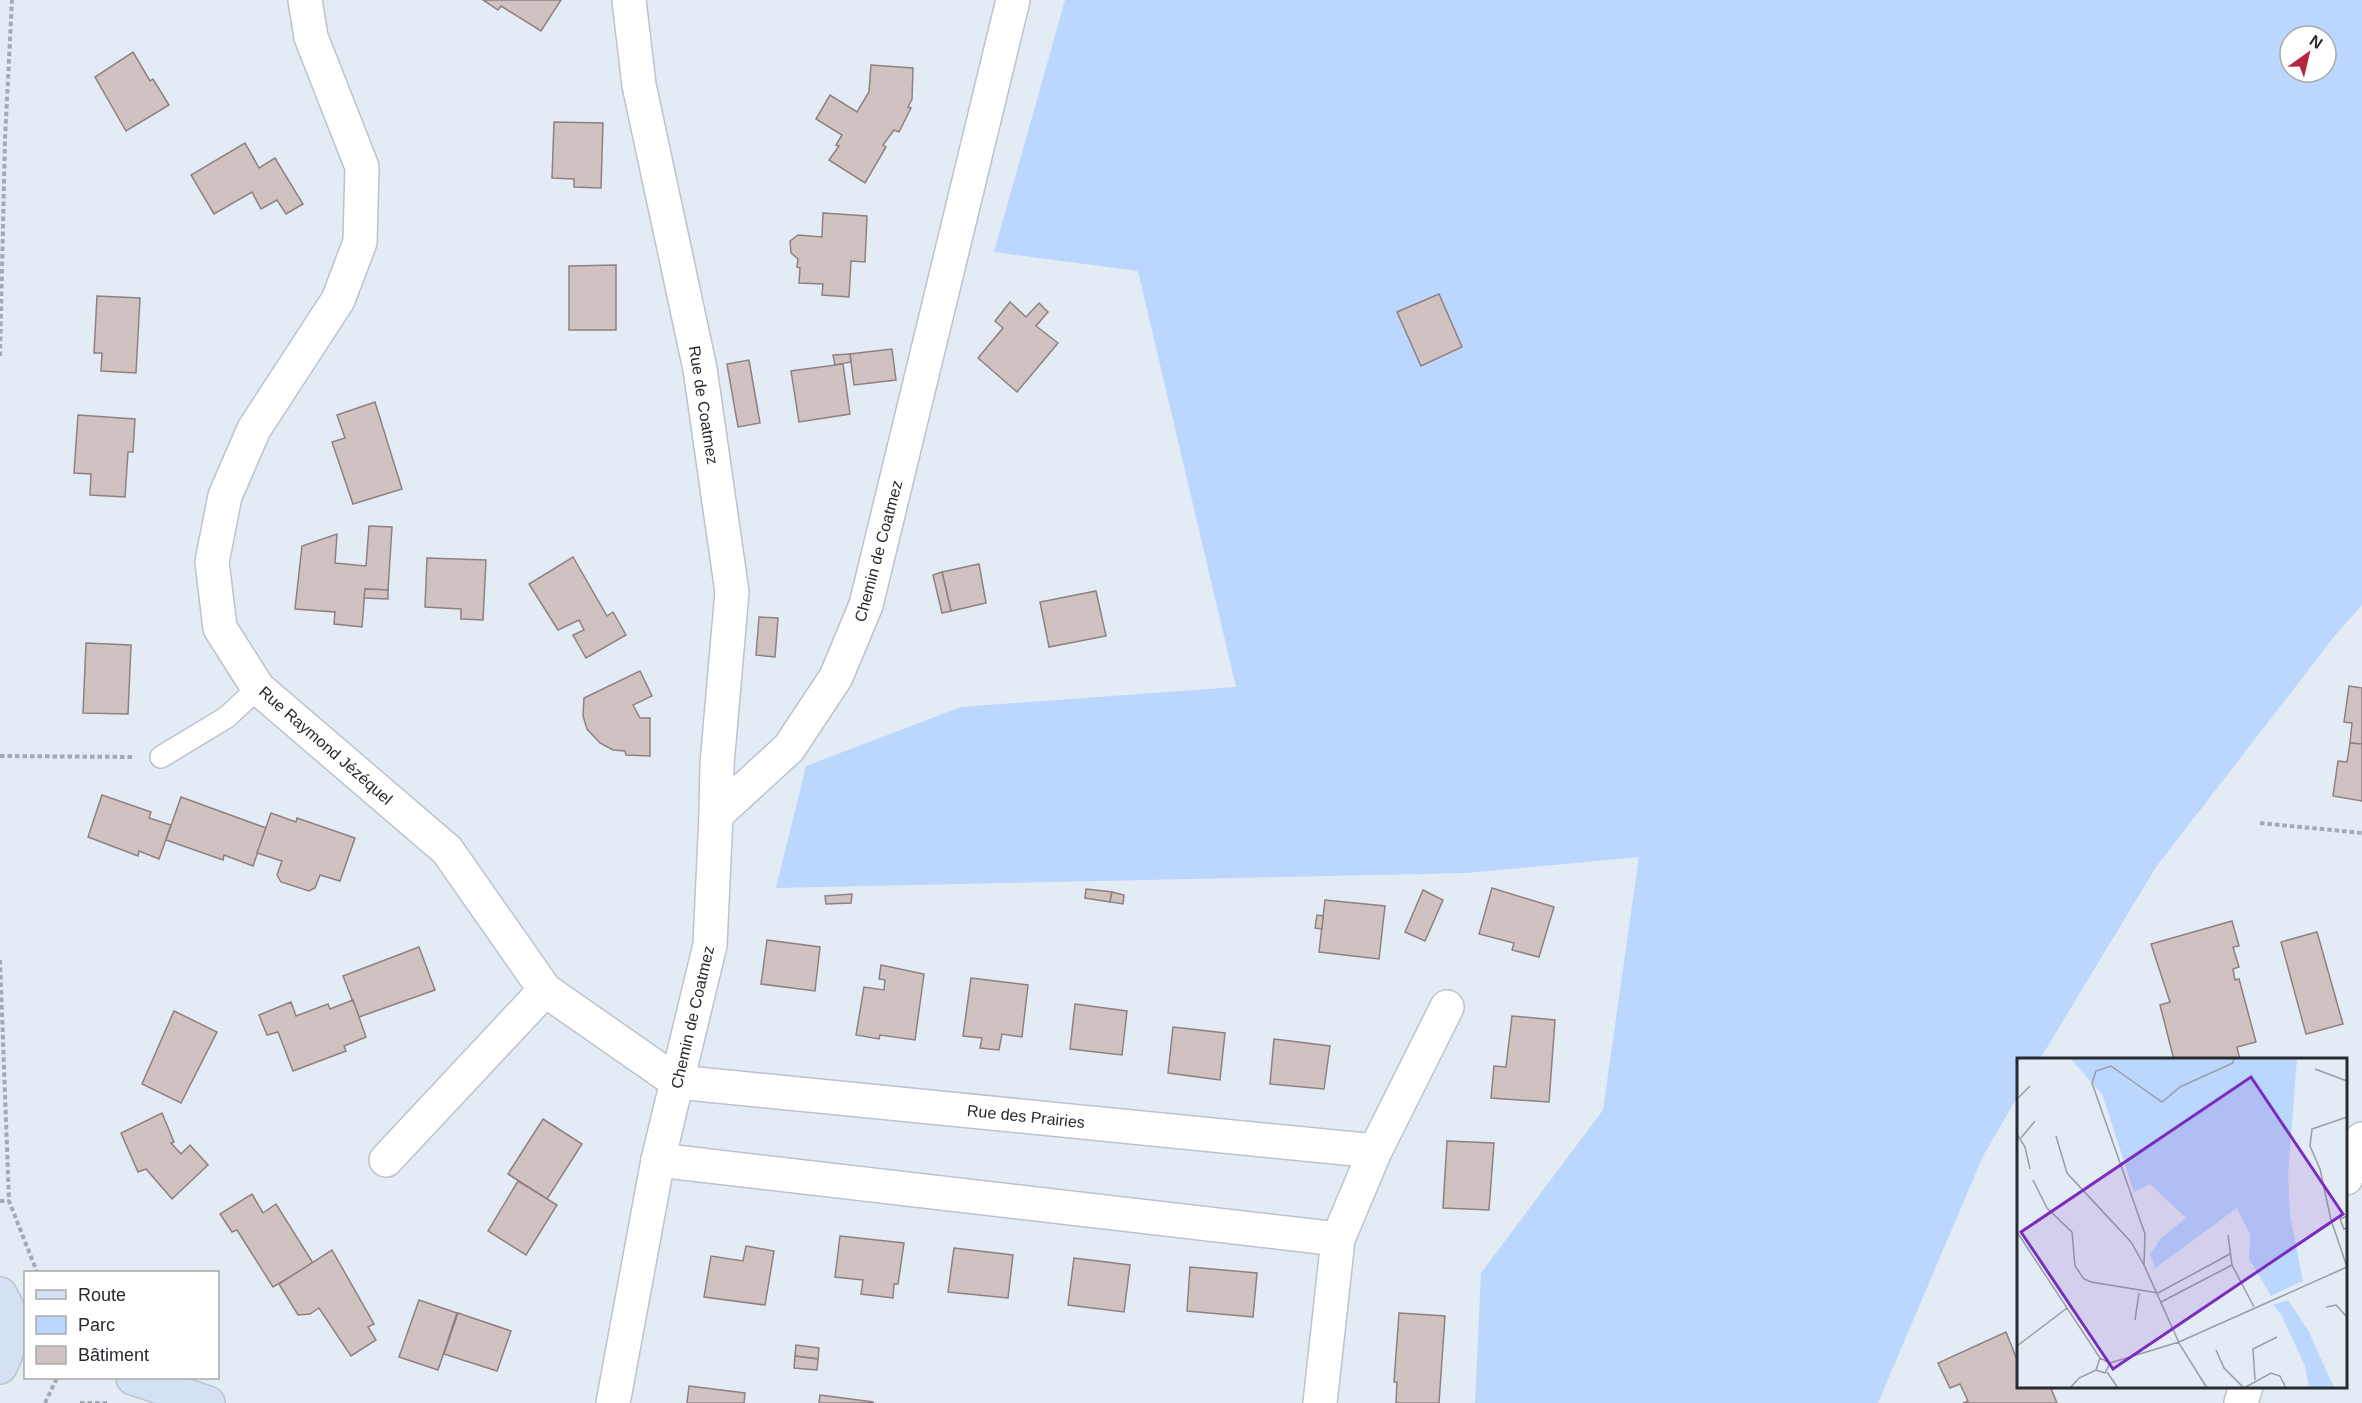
<svg xmlns="http://www.w3.org/2000/svg" width="2362" height="1403" font-family="Arial,sans-serif">
<style>
.green{fill:#bbd7fe;fill-rule:evenodd}
.building{fill:#d1c2c2;stroke:#8f8181;stroke-width:1.5}
.lines{fill:none;stroke-linecap:round;stroke-linejoin:round}
.lane-casing{stroke:#bcc3cd;stroke-width:24}
.street-casing{stroke:#bcc3cd;stroke-width:36}
.secondary-casing{stroke:#bcc3cd;stroke-width:36}
.path{stroke:#a4aab2;stroke-width:4;stroke-dasharray:4.5 3;stroke-linecap:butt}
.lane{stroke:#fff;stroke-width:21}
.street{stroke:#fff;stroke-width:33}
.secondary{stroke:#d4e1f4;stroke-width:33}
.labels{text-anchor:middle;stroke-width:6;stroke-linejoin:round;paint-order:stroke}
.street-label{font-size:16px;fill:#272a2e;stroke:#fff}
.inset-road{fill:none;stroke:#989ea5;stroke-width:1.5}
.view{fill:#7b2cbf;fill-opacity:0.15;stroke:#7b2cbf;stroke-width:3}
.inset-edge{fill:none;stroke:#272a2e;stroke-width:3}
</style>
<rect width="100%" height="100%" fill="#e3ebf5"/>
<path class="green" d="M 1065,0 L 2362,0 L 2362,605 L 2337,633 L 2156,867 L 2040,1059 L 2018,1060 L 2018,1096 L 1983,1156 L 1878,1403 L 1475,1403 L 1481,1273 L 1603,1110 L 1639,857 L 1466,873 L 776,888 L 806,766 L 961,707 L 1236,687 L 1138,271 L 994,252 ZM 2290,36 L 2326,36 L 2326,72 L 2290,72 Z"/>
<g class="building">
<polygon points="483,0 561,0 541,31 501,6 498,10"/>
<polygon points="133,52 150,81 153,79 169,105 126,131 95,77"/>
<polygon points="871,65 913,68 912,99 908,107 911,108 899,132 894,130 883,145 886,147 865,183 829,160 839,146 836,145 842,135 816,119 830,95 857,112 869,92"/>
<polygon points="554,122 603,123 601,188 574,187 574,179 552,178"/>
<polygon points="245,143 259,168 275,158 303,204 286,214 277,200 261,209 252,192 214,214 191,175"/>
<polygon points="823,213 867,216 865,262 851,261 849,297 822,295 823,284 799,283 800,268 797,267 798,259 791,253 790,241 798,235 822,237"/>
<polygon points="616,265 616,330 569,330 569,266"/>
<polygon points="1439,294 1462,347 1421,366 1397,312"/>
<polygon points="97,296 140,298 136,373 101,371 102,353 94,353"/>
<polygon points="1010,302 1026,317 1039,303 1048,312 1036,326 1058,343 1017,392 978,358 1003,328 995,321"/>
<polygon points="892,349 896,380 854,385 850,354"/>
<polygon points="850,354 851,362 835,365 833,355"/>
<polygon points="749,360 760,423 738,427 727,364"/>
<polygon points="843,364 850,414 799,422 791,371"/>
<polygon points="375,402 402,489 353,504 332,442 345,438 337,415"/>
<polygon points="78,415 135,419 133,452 128,452 125,497 90,495 91,474 74,473"/>
<polygon points="369,526 392,527 388,590 365,589 362,627 334,624 335,612 295,609 302,546 337,534 335,563 366,566"/>
<polygon points="573,557 607,616 613,612 626,635 586,658 573,635 584,630 579,620 558,630 529,584"/>
<polygon points="427,558 486,560 483,620 461,619 461,609 425,607"/>
<polygon points="979,564 986,603 951,611 942,572"/>
<polygon points="942,572 951,611 942,613 933,575"/>
<polygon points="365,589 388,590 388,599 364,598"/>
<polygon points="1096,591 1106,636 1049,647 1040,602"/>
<polygon points="759,617 778,618 775,657 756,655"/>
<polygon points="86,643 131,645 128,714 83,713"/>
<polygon points="640,671 652,696 633,705 640,718 650,718 650,756 626,755 625,751 613,750 600,743 587,729 583,716 584,698"/>
<polygon points="2349,686 2362,688 2362,744 2350,743 2352,723 2344,722"/>
<polygon points="2350,743 2362,744 2362,801 2333,796 2338,761 2347,762"/>
<polygon points="102,795 151,812 149,818 171,825 159,859 139,851 138,856 88,837"/>
<polygon points="181,797 266,828 253,866 224,855 223,860 166,840"/>
<polygon points="271,813 296,822 297,818 355,838 340,881 320,875 315,888 309,891 281,882 277,875 282,861 257,853"/>
<polygon points="1492,888 1554,907 1539,957 1512,950 1514,943 1479,934"/>
<polygon points="1086,889 1112,892 1110,902 1085,898"/>
<polygon points="1423,890 1443,900 1425,941 1405,932"/>
<polygon points="1112,892 1124,895 1123,904 1110,902"/>
<polygon points="852,894 851,903 826,904 825,896"/>
<polygon points="1325,900 1385,906 1379,959 1319,952"/>
<polygon points="1317,915 1323,916 1322,929 1315,928"/>
<polygon points="2232,921 2239,946 2233,947 2239,967 2233,969 2235,980 2239,979 2256,1042 2237,1047 2240,1060 2174,1060 2160,1005 2170,1002 2151,944"/>
<polygon points="2317,932 2343,1024 2306,1034 2281,942"/>
<polygon points="767,940 820,947 815,991 761,984"/>
<polygon points="419,947 435,990 359,1017 343,976"/>
<polygon points="881,965 924,974 915,1040 880,1035 879,1039 856,1035 864,987 884,990 885,980 879,979"/>
<polygon points="971,978 1028,985 1022,1037 1002,1034 999,1050 980,1048 982,1038 963,1036"/>
<polygon points="353,1000 366,1037 344,1046 346,1051 293,1071 278,1032 267,1035 259,1015 291,1002 296,1016 328,1004 330,1009"/>
<polygon points="1075,1004 1127,1011 1122,1055 1070,1049"/>
<polygon points="174,1011 217,1032 181,1103 142,1084"/>
<polygon points="1512,1016 1555,1020 1549,1102 1491,1098 1494,1066 1506,1067"/>
<polygon points="1173,1027 1225,1033 1220,1080 1168,1073"/>
<polygon points="1274,1039 1330,1046 1324,1089 1270,1084"/>
<polygon points="162,1113 174,1142 171,1143 181,1154 190,1145 208,1165 172,1199 146,1169 138,1172 121,1133"/>
<polygon points="543,1119 582,1144 547,1199 508,1174"/>
<polygon points="1447,1141 1494,1143 1489,1210 1443,1208"/>
<polygon points="518,1181 557,1205 526,1255 488,1231"/>
<polygon points="252,1194 263,1213 276,1204 313,1263 273,1287 237,1230 232,1232 220,1214"/>
<polygon points="840,1236 904,1243 898,1284 894,1284 893,1298 861,1294 863,1280 835,1277"/>
<polygon points="746,1246 774,1251 765,1305 704,1297 711,1256 743,1261"/>
<polygon points="954,1248 1013,1255 1008,1298 948,1292"/>
<polygon points="332,1250 374,1324 368,1327 376,1340 351,1356 319,1308 310,1314 298,1315 279,1284"/>
<polygon points="1074,1258 1130,1265 1124,1312 1068,1305"/>
<polygon points="1190,1267 1257,1273 1253,1317 1187,1311"/>
<polygon points="419,1300 457,1313 438,1370 399,1357"/>
<polygon points="458,1313 511,1331 497,1371 444,1354"/>
<polygon points="1399,1313 1445,1316 1439,1403 1396,1403 1397,1382 1394,1382"/>
<polygon points="2006,1332 2018,1362 2018,1386 2050,1386 2057,1403 1963,1403 1968,1401 1960,1384 1950,1388 1938,1363"/>
<polygon points="796,1345 819,1348 818,1359 795,1356"/>
<polygon points="795,1356 818,1359 817,1370 794,1368"/>
<polygon points="689,1386 745,1393 744,1403 687,1403"/>
<polygon points="820,1395 873,1402 873,1403 819,1403"/>
</g>
<g class="lines">
<defs>
<polyline id="lane" points="161,757 227,717 258,688"/>
<g id="street">
<polyline points="305,0 311,37 362,167 360,242 338,300 254,429 225,496 212,562 220,628 258,688 447,850 545,990 677,1082 1375,1151"/>
<polyline points="629,0 639,85 700,369 732,592 717,764 716,815"/>
<polyline points="386,1160 545,990"/>
<polyline points="658,1160 1338,1239"/>
<polyline points="2346,1178 2362,1139"/>
<polyline points="613,1403 658,1160 710,945 716,815 789,748 836,677 866,605 1013,0"/>
<polyline points="1320,1403 1338,1239 1375,1151 1447,1007"/>
<polyline points="2241,1403 2246,1386"/>
</g>
<g id="secondary">
<path d="M 0,1294 C 15,1317 13,1343 0,1367"/>
<polyline points="133,1378 208,1403"/>
</g>
</defs>
<use href="#lane" class="lane-casing"/>
<use href="#street" class="street-casing"/>
<use href="#secondary" class="secondary-casing"/>
<g class="path">
<polyline points="0,356 5,139 12,0"/>
<polyline points="0,756 134,757"/>
<polyline points="2260,823 2362,833"/>
<polyline points="0,960 9,1201 37,1272"/>
<polyline points="0,1201 9,1201"/>
<polyline points="45,1403 57,1378"/>
<polyline points="80,1403 107,1403"/>
</g>
<use href="#lane" class="lane"/>
<use href="#street" class="street"/>
<use href="#secondary" class="secondary"/>
</g>
<g class="labels">
<g class="street-label">
<text transform="translate(704 405) rotate(81)" y="6">Rue de Coatmez</text>
<text transform="translate(878 551) rotate(-75)" y="6">Chemin de Coatmez</text>
<text transform="translate(326 745) rotate(41)" y="6">Rue Raymond Jézéquel</text>
<text transform="translate(692 1017) rotate(-77)" y="6">Chemin de Coatmez</text>
<text transform="translate(1026 1116) rotate(6)" y="6">Rue des Prairies</text>
</g>
</g>
<g transform="translate(2017 1058)">
<rect width="330" height="330" fill="#e3ebf5"/>
<path d="M 53,0 L 280,0 L 271,117 L 273,157 L 286,223 L 254,238 L 232,201 L 233,177 L 220,150 L 138,210 L 133,196 L 144,180 L 169,160 L 133,126 L 117,134 L 85,36 ZM 271,242 L 292,274 L 317,330 L 292,330 L 288,308 L 264,256 L 256,247 Z" fill="#bbd7fe"/>
<path class="inset-road" d="M 298,11 L 330,23M 0,41 L 13,28M 0,76 L 8,89 L 13,111M 39,78 L 50,115 L 114,184 L 127,207M 4,80 L 18,63M 16,122 L 30,150 L 55,174 L 58,208 L 67,221 L 74,224 L 141,235 L 213,196M 330,158 L 323,161 L 327,171 L 330,170M 0,174 L 83,300M 211,177 L 215,207 L 237,249M 330,209 L 314,162 L 303,111 L 293,88 L 295,71 L 330,59M 144,244 L 215,207M 309,249 L 319,247 L 330,259M 118,262 L 122,235M 0,288 L 50,250M 199,292 L 207,310 L 227,330 L 254,315 L 263,318 L 269,330M 93,305 L 162,284 L 330,209M 79,312 L 83,300 L 93,305M 79,312 L 88,315 L 93,305M 90,314 L 101,330M 238,322 L 236,291 L 260,279M 53,330 L 62,320 L 79,312M 190,330 L 163,287 L 127,207 L 128,176 L 75,25 L 79,13 L 94,8 L 145,44 L 163,29 L 216,5 L 217,0"/>
<path class="view" d="M 234,19 L 326,156 L 96,311 L 4,174 Z"/>
<rect width="330" height="330" class="inset-edge"/>
</g>
<rect x="24" y="1271" width="195" height="108" fill="#ffffff" stroke="#a9aaab" stroke-width="1.5"/>
<rect x="36" y="1290" width="30" height="9" fill="#d4e1f4" stroke="#a9aaab" stroke-width="1.5"/>
<text x="78" y="1301" font-size="18" fill="#272a2e">Route</text>
<rect x="36" y="1316" width="30" height="18" fill="#bbd7fe" stroke="#a9aaab" stroke-width="1.5"/>
<text x="78" y="1331" font-size="18" fill="#272a2e">Parc</text>
<rect x="36" y="1346" width="30" height="18" fill="#d1c2c2" stroke="#a9aaab" stroke-width="1.5"/>
<text x="78" y="1361" font-size="18" fill="#272a2e">Bâtiment</text>
<g transform="translate(2308 54) rotate(34)"><circle r="28" fill="#ffffff" stroke="#a9aaab" stroke-width="1.5"/>
<path d="M0-4.5L10 22L0 15L-10 22Z" fill="#b6243f"/>
<text y="-9" font-size="16" font-weight="bold" text-anchor="middle" fill="#272a2e">N</text>
</g>
</svg>
